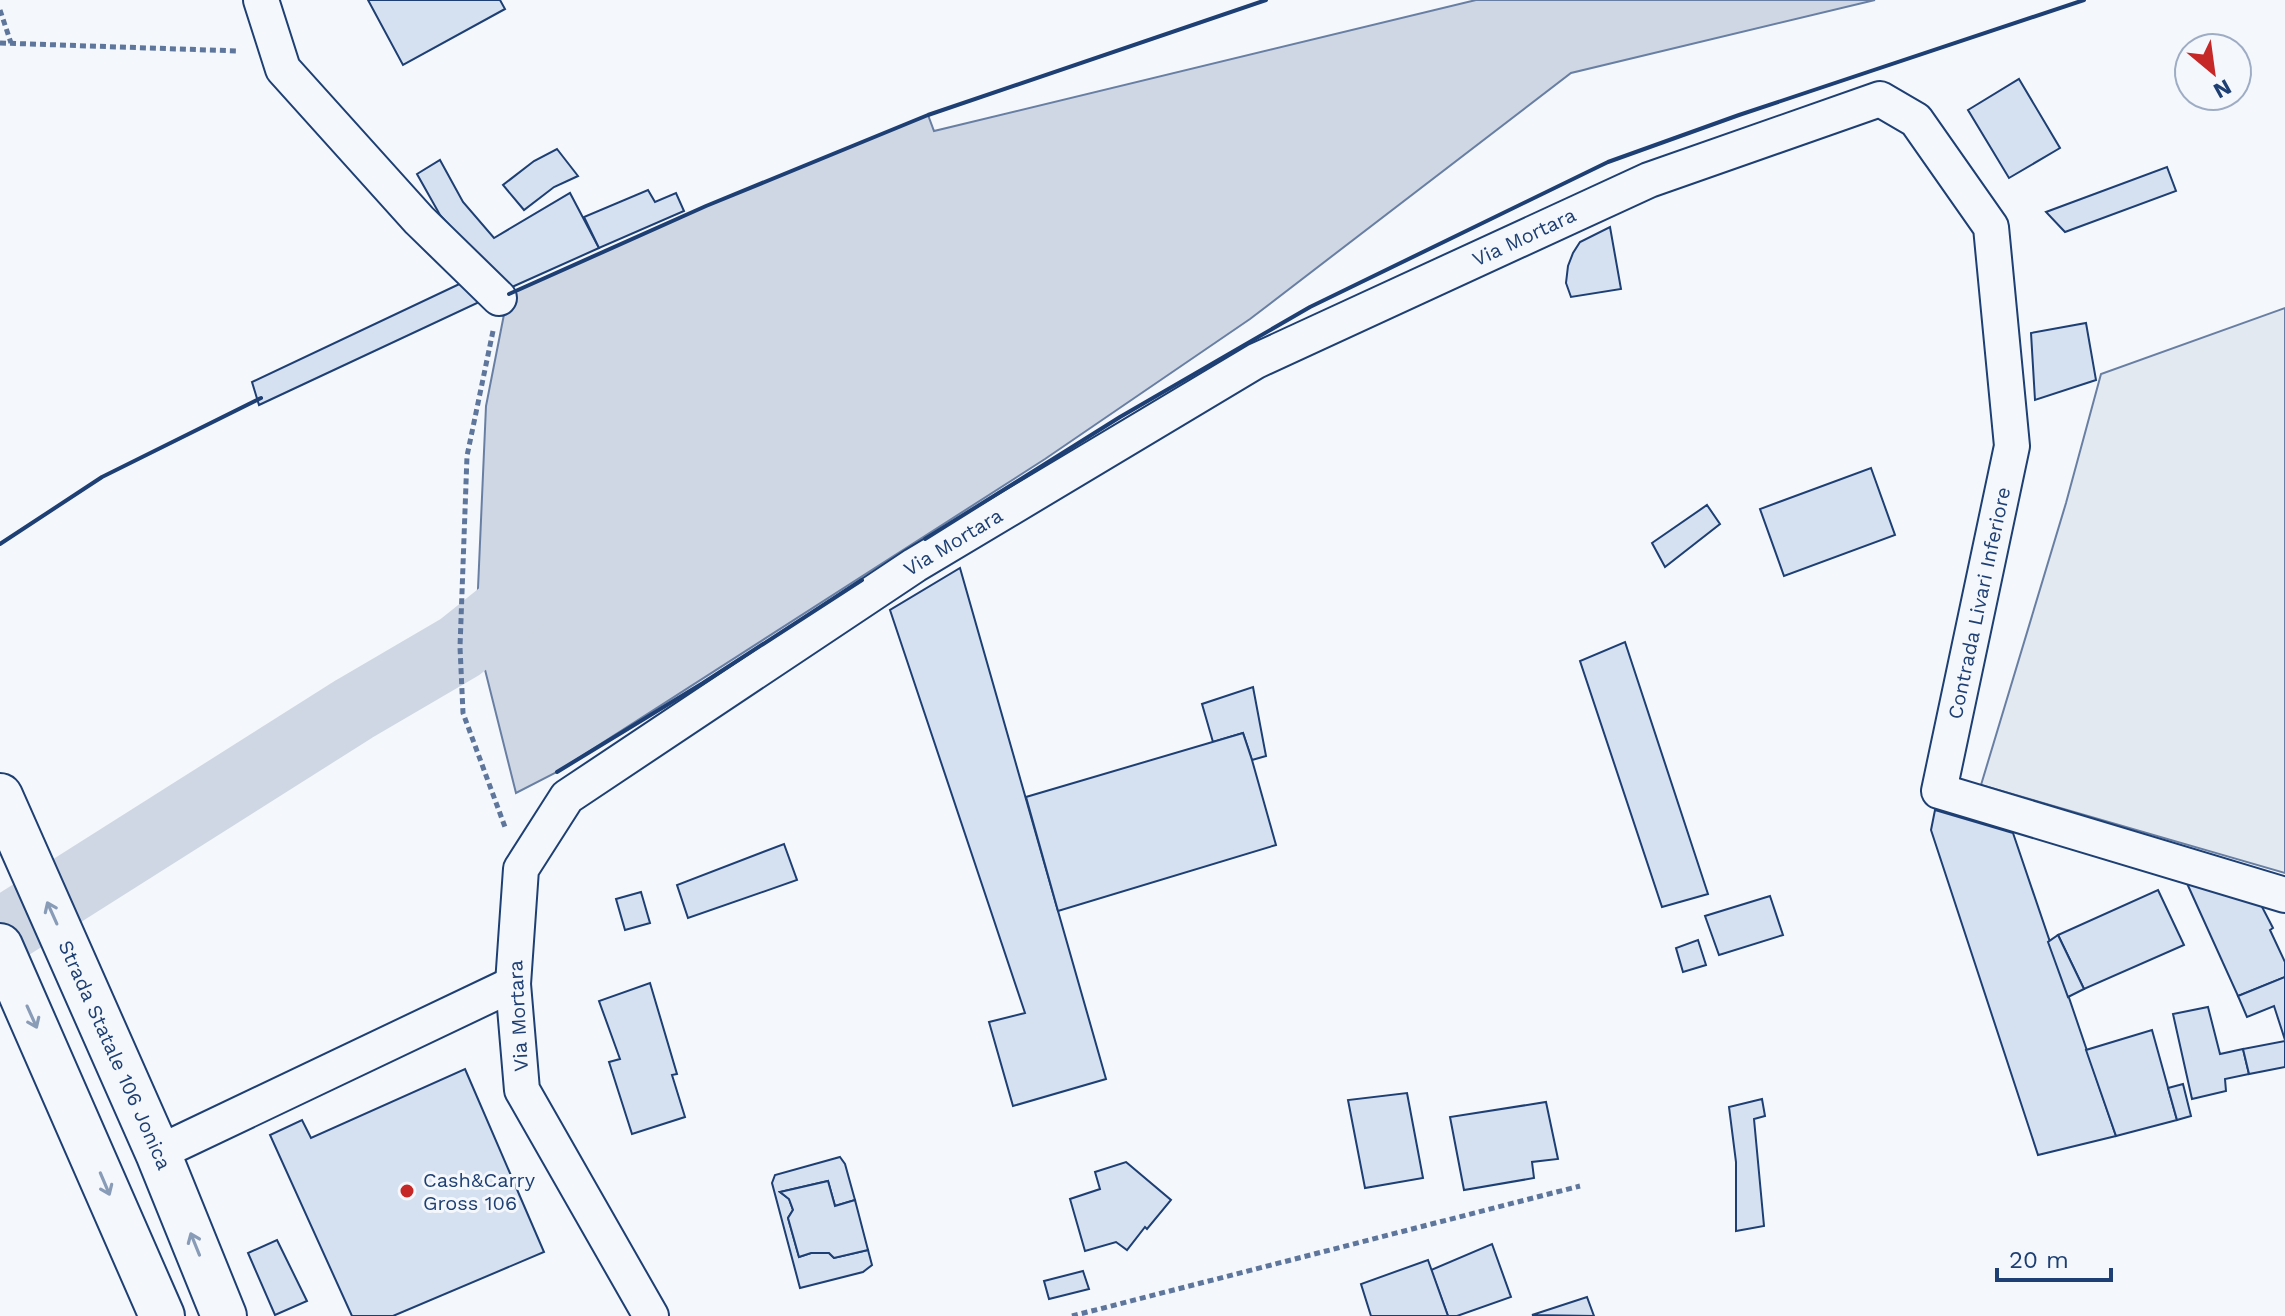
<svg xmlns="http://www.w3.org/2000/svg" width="2285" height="1316" font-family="'Work Sans',sans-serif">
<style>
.green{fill:#e3e9f0;stroke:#687fa3;stroke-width:2}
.water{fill:#cfd7e4;stroke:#687fa3;stroke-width:2}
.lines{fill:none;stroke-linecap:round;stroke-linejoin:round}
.river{stroke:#cfd7e4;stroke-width:68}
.building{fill:#d5e0f0;stroke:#1d3f73;stroke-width:2}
.minor-casing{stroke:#1d3f73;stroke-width:38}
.trunk-casing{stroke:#1d3f73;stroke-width:48}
.path{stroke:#5e769c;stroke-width:5;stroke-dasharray:6 4;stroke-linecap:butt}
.minor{stroke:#f4f7fb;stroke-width:34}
.trunk{stroke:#f4f7fb;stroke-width:44}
.wall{stroke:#1d3f73;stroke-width:4}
.oneway{stroke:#889bb7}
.poi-dot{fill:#c62828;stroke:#f4f7fb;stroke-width:3}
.labels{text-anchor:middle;stroke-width:6;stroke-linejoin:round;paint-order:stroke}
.street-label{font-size:20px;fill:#1d3f73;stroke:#f4f7fb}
.poi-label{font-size:20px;fill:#1d3f73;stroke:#f4f7fb;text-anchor:start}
</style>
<rect width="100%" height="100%" fill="#f4f7fb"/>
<polygon class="green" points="2285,308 2285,873 1981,785 2066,503 2101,374"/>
<polygon class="water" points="1476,0 1875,0 1571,73 1250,319 1045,459 557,772 516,793 476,634 486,406 508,294 706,206 928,115 934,131"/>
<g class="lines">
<polyline class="river" points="0,933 354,709 460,647 549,576"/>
</g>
<g class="building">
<polygon points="368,0 500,0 505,9 403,65"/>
<polygon points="2019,79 2060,148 2009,178 1968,110"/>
<polygon points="557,149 578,176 554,187 524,210 503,185 534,161"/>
<polygon points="440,160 463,202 494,238 570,193 599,248 512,287 471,249 440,215 417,174"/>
<polygon points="2167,167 2176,191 2065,232 2046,212"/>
<polygon points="648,190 655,202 676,193 684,211 599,248 584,217"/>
<polygon points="1610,227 1621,289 1571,297 1566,283 1568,266 1573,253 1580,242"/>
<polygon points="470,279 490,297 259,405 252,382"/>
<polygon points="2086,323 2096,380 2035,400 2031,333"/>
<polygon points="1871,468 1895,535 1784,576 1760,509"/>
<polygon points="1707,505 1720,524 1665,567 1652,543"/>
<polygon points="960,568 1106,1079 1013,1106 989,1022 1025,1013 890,610"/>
<polygon points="1625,642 1708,894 1662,907 1580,661"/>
<polygon points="1253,687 1266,756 1252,760 1243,733 1213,742 1202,704"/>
<polygon points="1243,733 1252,760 1276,845 1058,911 1026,797"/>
<polygon points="1935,810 2013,833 2116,1136 2038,1155 1931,830"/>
<polygon points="784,844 797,880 688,918 677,885"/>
<polygon points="2185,879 2259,901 2273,928 2270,930 2285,962 2285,977 2238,996"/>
<polygon points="2158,890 2184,945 2084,989 2058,935"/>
<polygon points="641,892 650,923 625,930 616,899"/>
<polygon points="1770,896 1783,935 1719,955 1705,916"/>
<polygon points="2058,935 2084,989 2068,997 2048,942"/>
<polygon points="1698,940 1706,965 1683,972 1676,948"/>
<polygon points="2285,977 2285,1040 2274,1006 2247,1017 2238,996"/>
<polygon points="650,983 677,1074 672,1075 685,1117 632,1134 609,1062 620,1059 599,1001"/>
<polygon points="2208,1007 2220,1054 2243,1049 2249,1074 2225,1079 2226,1091 2192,1099 2173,1014"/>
<polygon points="2152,1030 2177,1120 2116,1136 2086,1050"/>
<polygon points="2285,1041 2285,1067 2249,1074 2243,1049"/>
<polygon points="465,1069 544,1252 393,1316 352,1316 270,1135 302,1120 311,1138"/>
<polygon points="2183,1084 2191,1116 2177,1120 2168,1088"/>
<polygon points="1407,1093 1423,1178 1365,1188 1348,1100"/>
<polygon points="1762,1099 1765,1116 1754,1119 1764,1226 1736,1231 1736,1162 1729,1107"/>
<polygon points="1546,1102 1558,1159 1532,1162 1534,1178 1464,1190 1450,1117"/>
<polygon points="840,1157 845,1164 855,1200 835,1206 828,1181 780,1192 789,1199 793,1210 788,1218 799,1257 811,1253 829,1253 834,1258 868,1250 872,1265 863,1272 800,1288 772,1183 775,1175"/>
<polygon points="1126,1162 1171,1200 1147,1229 1145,1227 1127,1250 1116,1242 1085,1251 1070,1199 1100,1189 1095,1172"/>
<polygon points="828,1181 835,1206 855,1200 868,1250 834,1258 829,1253 811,1253 799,1257 788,1218 793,1210 789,1199 780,1192"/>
<polygon points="277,1240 307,1301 275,1315 248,1253"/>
<polygon points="1492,1244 1511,1297 1457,1316 1448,1316 1431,1270"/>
<polygon points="1428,1260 1448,1316 1371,1316 1361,1284"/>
<polygon points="1083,1271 1089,1289 1049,1299 1044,1281"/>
<polygon points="1587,1297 1594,1316 1532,1315"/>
</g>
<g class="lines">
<defs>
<g id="minor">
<polyline points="261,0 283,69 419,220 499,298"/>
<polyline points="158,1153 513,984"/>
<polyline points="651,1316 522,1090 513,984 521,869 567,797 915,565 1256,361 1649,180 1880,99 1916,120 1991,227 2012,446 1939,791 2285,895"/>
</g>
<g id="trunk">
<polyline points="0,796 158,1153 224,1316"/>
<polyline points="0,946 162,1316"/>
</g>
</defs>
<use href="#minor" class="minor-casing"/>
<use href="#trunk" class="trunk-casing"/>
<g class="path">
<polyline points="0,10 11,43"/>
<polyline points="0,43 239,51"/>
<polyline points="493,331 467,456 460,647 463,713 505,827"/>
<polyline points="1072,1316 1580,1186"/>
</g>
<use href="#minor" class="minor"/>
<use href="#trunk" class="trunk"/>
<g class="wall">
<polyline points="509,294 706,206 928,115 1266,0"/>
<polyline points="925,539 1120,417 1310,307 1608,162 1739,115 2084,0"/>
<polyline points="0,544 102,477 261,398"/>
<polyline points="557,772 703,683 862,580"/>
</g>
</g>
<defs><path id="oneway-shaft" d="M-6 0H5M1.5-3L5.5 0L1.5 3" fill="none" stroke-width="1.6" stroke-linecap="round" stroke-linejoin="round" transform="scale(2)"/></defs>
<g class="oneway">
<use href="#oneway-shaft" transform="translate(52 913) rotate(-114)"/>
<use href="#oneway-shaft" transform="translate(32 1017) rotate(66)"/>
<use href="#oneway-shaft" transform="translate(105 1184) rotate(67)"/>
<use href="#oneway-shaft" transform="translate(195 1244) rotate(-112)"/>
</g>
<circle class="poi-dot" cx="407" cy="1191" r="8"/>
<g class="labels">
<g class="street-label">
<text transform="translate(1524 237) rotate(-25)" y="7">Via Mortara</text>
<text transform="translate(953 542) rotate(-31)" y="7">Via Mortara</text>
<text transform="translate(1979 603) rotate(-78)" y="7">Contrada Livari Inferiore</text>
<text transform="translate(518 1016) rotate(-93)" y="7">Via Mortara</text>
<text transform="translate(115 1055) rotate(66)" y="7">Strada Statale 106 Jonica</text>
</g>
<g class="poi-label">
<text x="423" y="1187">Cash&amp;Carry<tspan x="423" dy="23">Gross 106</tspan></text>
</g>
</g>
<g transform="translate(2213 72) rotate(151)"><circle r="38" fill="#f4f7fb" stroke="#9eadc5" stroke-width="2"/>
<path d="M0-6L14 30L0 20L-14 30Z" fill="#c62828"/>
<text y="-12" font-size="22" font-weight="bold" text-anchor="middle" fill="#1d3f73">N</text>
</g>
<path d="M1997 1268v12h114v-12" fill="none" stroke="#1d3f73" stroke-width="4"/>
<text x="2009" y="1268" font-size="24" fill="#1d3f73" stroke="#f4f7fb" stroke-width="6" paint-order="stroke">20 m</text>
</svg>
